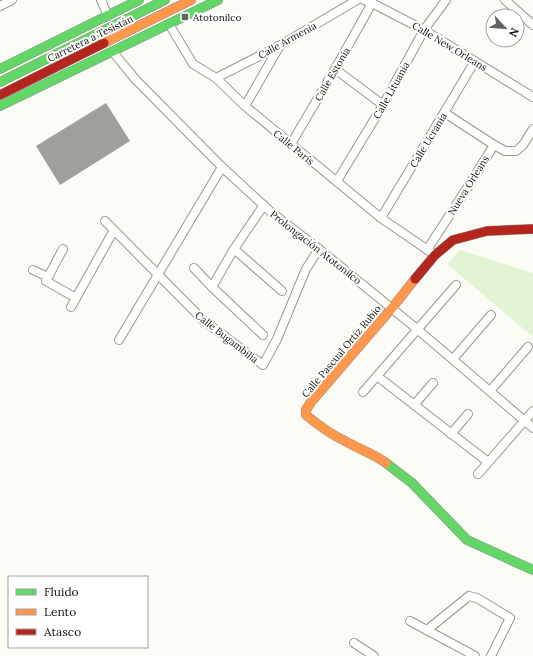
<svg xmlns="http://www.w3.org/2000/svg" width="533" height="656" font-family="Lora,serif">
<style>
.green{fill:#e3f4d5}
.building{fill:#a09f9c}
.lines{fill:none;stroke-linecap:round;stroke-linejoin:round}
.street-casing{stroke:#979795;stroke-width:10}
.fast-casing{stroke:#8d8d8b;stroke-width:10}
.slow-casing{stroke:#8d8d8b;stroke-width:10}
.jam-casing{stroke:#8d8d8b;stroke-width:10}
.street{stroke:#fffffe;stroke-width:8}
.fast{stroke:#63d668;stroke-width:9}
.slow{stroke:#ff974d;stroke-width:9}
.jam{stroke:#b3261e;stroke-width:9}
.poi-dot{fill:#636362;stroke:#fff;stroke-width:1.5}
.labels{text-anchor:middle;stroke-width:4;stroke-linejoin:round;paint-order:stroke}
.poi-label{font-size:10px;fill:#111;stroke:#fff;text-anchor:start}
.street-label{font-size:10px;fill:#111;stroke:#fff}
</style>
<rect width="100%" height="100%" fill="#fcfcf7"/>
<polygon class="green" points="460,250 533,273 533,337 447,264"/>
<polygon class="building" points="106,103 130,141 60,185 36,146"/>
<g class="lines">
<defs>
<g id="street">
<polyline points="101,0 108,16"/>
<polyline points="364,0 372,3 424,30 533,97"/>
<polyline points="505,0 533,25"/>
<polyline points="0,6 12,0"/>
<polyline points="169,24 193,64 216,78 245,106 381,218 435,255"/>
<polyline points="113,52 117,57 136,80 222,167 272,213 319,249 417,329 533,428"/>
<polyline points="335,69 383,105"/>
<polyline points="216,78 279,46 357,0"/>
<polyline points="245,106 279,47"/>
<polyline points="445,113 494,145 505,151 516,151 523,145 533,129"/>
<polyline points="291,144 335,69 372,3"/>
<polyline points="337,181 383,105 424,30 446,0"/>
<polyline points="381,218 475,61"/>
<polyline points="105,221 203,320 263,365 277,339 306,269 319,249"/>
<polyline points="63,249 46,281 76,298"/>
<polyline points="234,249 282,291"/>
<polyline points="427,250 471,182 494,145"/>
<polyline points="194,268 212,287 263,335"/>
<polyline points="33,270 48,277"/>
<polyline points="212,287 234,249 264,205"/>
<polyline points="71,307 114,230"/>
<polyline points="119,340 222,167"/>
<polyline points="453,359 491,315"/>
<polyline points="377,376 488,462"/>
<polyline points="490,391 528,347"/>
<polyline points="363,392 456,285"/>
<polyline points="414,405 433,383"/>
<polyline points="451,434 468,414"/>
<polyline points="478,474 533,411"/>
<polyline points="410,621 475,656"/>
<polyline points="427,630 469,596 477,598 510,618 491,656"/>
<polyline points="354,643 374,656"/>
</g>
<g id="fast">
<polyline points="0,69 139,0"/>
<polyline points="0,82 165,0"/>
<polyline points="0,106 218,0"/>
<polyline points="386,463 412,483 467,540 533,570"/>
</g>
<g id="slow">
<polyline points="104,43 191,0"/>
<path d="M 386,463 C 374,454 359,449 345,441 C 332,435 317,424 306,415 L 306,410 L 311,402 L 392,308 L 415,279"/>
</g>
<g id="jam">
<polyline points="0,95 104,43"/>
<polyline points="415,279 435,255 453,240 487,231 533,229"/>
</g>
</defs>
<use href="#street" class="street-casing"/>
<use href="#fast" class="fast-casing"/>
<use href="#slow" class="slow-casing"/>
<use href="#jam" class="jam-casing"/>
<use href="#street" class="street"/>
<use href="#fast" class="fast"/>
<use href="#slow" class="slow"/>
<use href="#jam" class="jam"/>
</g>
<rect class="poi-dot" x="181" y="13" width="8" height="8" rx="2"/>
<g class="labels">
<g class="poi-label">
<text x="193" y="21">Atotonilco</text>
</g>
<g class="street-label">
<text transform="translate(90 38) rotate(-26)" y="4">Carretera a Tesistán</text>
<text transform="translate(287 40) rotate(-29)" y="4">Calle Armenia</text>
<text transform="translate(450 46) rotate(31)" y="4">Calle New Orleans</text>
<text transform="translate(332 74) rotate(-60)" y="4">Calle Estonia</text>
<text transform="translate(391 90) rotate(-61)" y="4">Calle Lituania</text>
<text transform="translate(428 140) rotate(-59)" y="4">Calle Ucrania</text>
<text transform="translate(294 147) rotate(39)" y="4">Calle París</text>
<text transform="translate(468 185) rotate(-58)" y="4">Nueva Orleans</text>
<text transform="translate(316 247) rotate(38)" y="4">Prolongación Atotonilco</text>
<text transform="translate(227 337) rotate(38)" y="4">Calle Bugambilia</text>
<text transform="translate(341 351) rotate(-50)" y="4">Calle Pascual Ortiz Rubio</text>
</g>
</g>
<rect x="8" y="576" width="140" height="72" fill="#ffffff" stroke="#a0a0a0"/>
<rect x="16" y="589" width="20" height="6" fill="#63d668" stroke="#a0a0a0"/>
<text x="44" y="596" font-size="12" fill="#111111">Fluido</text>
<rect x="16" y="609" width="20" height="6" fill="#ff974d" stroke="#a0a0a0"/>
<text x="44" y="616" font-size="12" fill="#111111">Lento</text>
<rect x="16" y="629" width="20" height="6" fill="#b3261e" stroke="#a0a0a0"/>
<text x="44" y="636" font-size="12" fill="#111111">Atasco</text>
<g transform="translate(505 28) rotate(116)"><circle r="19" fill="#ffffff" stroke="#a0a0a0"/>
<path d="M0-3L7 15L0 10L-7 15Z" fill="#636362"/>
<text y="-6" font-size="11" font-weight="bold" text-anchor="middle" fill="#111111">N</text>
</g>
</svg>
